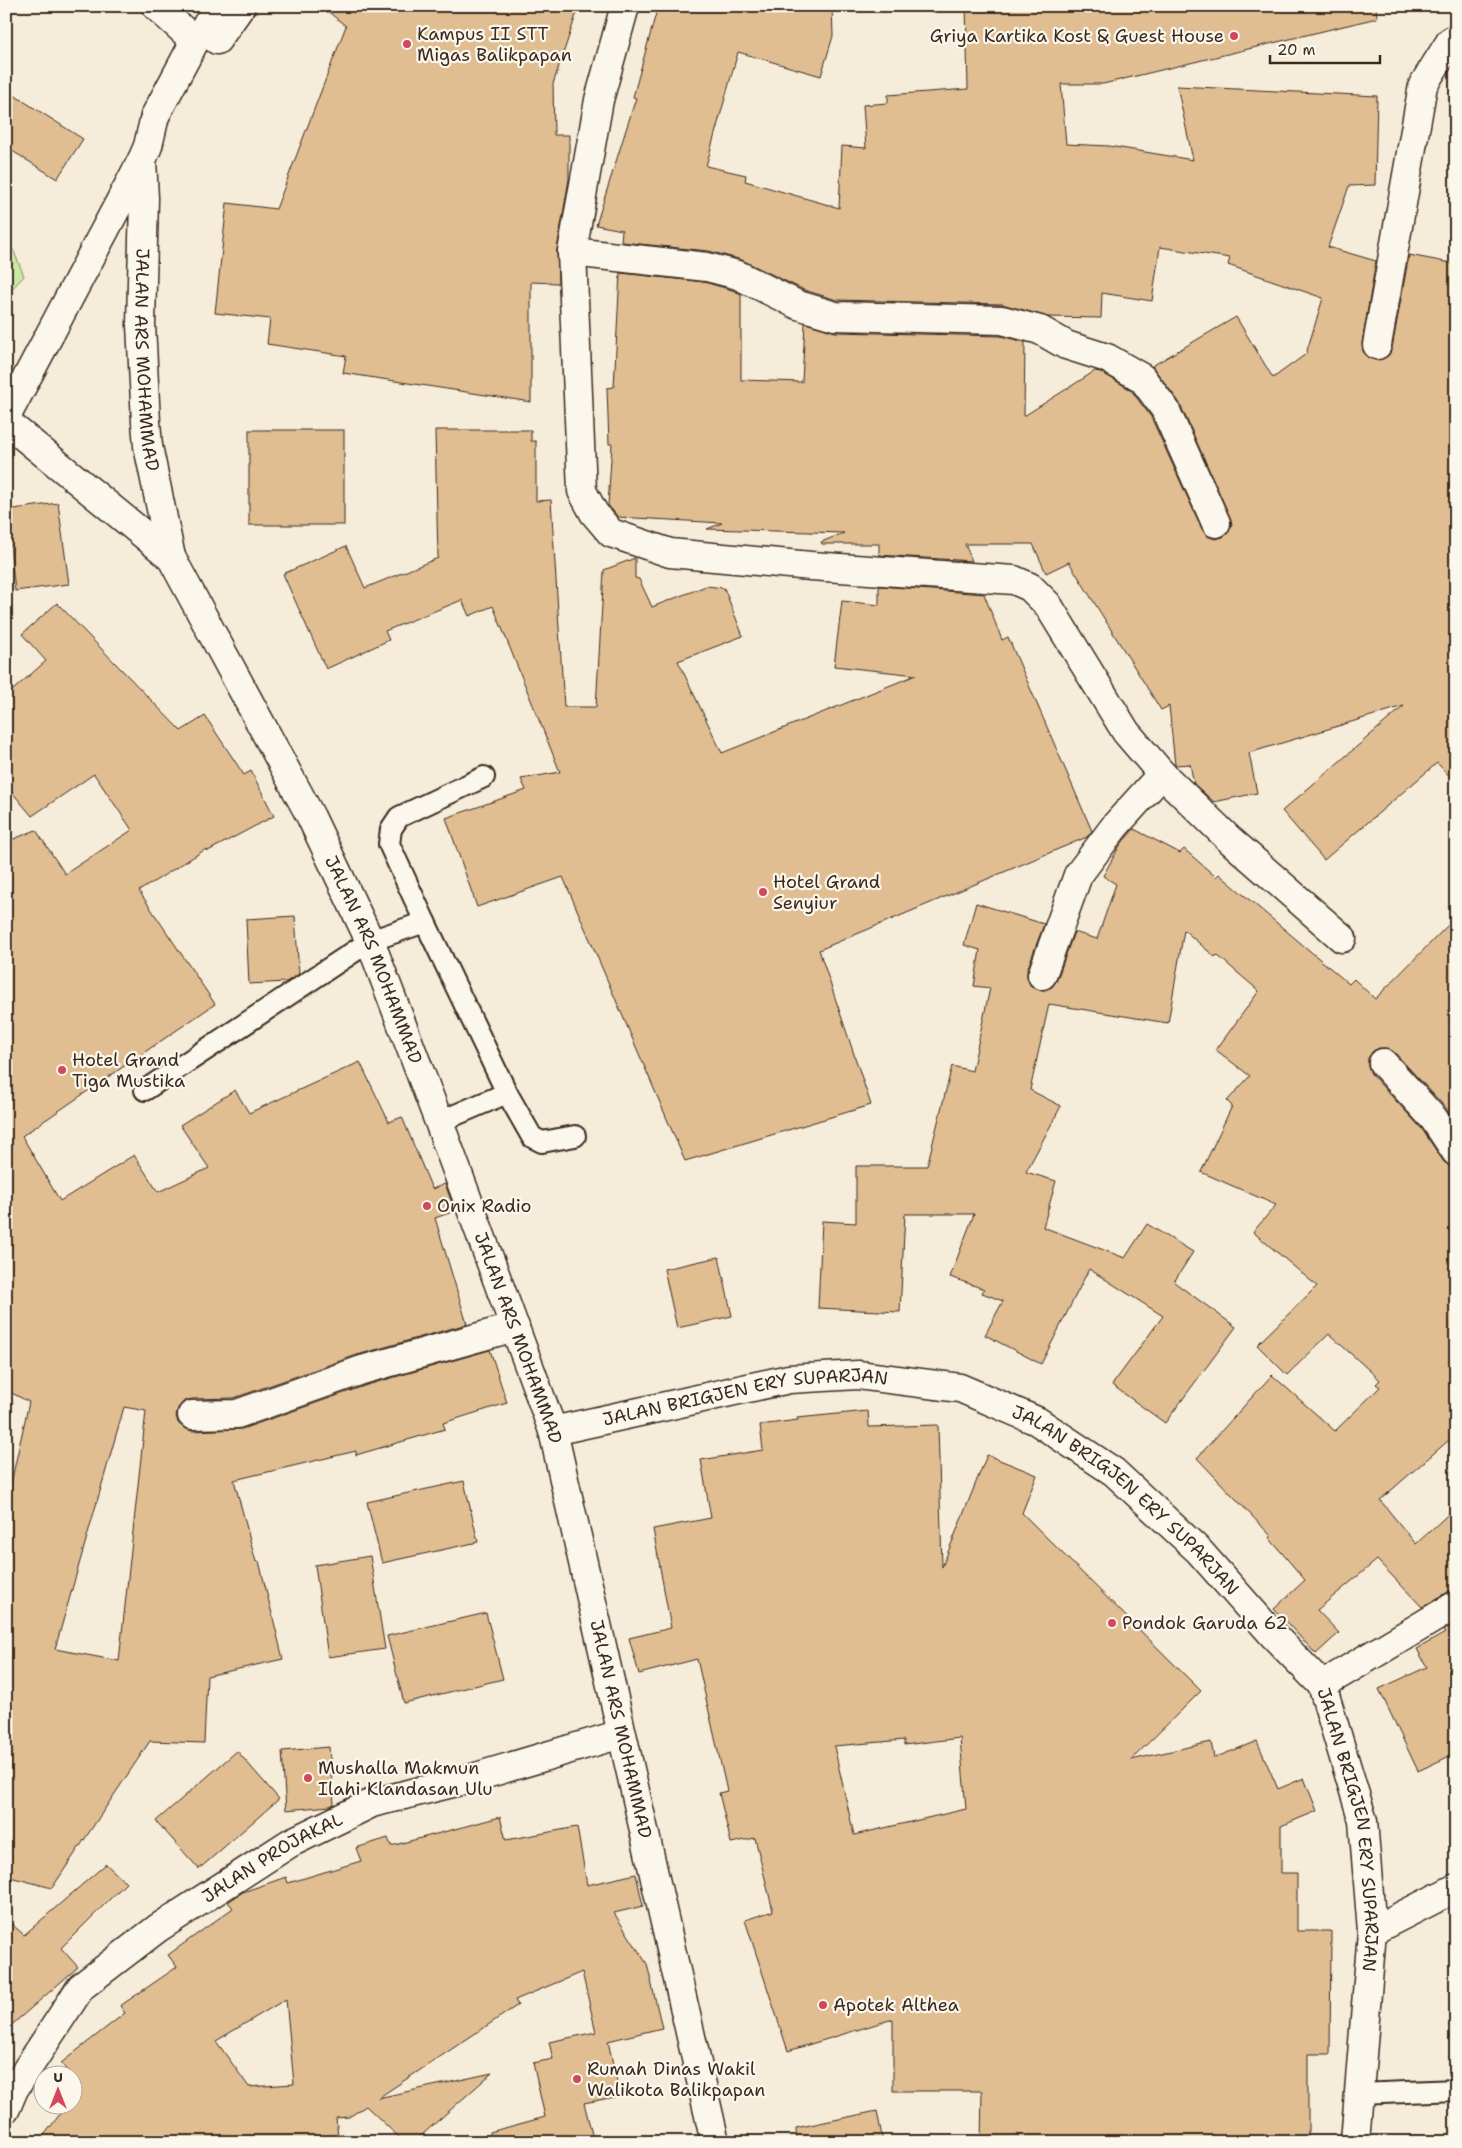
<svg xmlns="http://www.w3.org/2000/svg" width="1462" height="2148" font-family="'Shantell Sans',sans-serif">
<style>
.green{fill:#c8eba4;stroke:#828a61}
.building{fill:#e0be92;stroke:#3b2a1e;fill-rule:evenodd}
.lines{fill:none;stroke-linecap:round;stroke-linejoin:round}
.lane-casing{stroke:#3b2a1e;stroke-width:24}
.street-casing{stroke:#3b2a1e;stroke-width:31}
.secondary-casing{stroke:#3b2a1e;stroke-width:31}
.lane{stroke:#fbf7ec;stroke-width:20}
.street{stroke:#fbf7ec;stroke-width:28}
.secondary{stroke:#fbf7ec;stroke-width:28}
.poi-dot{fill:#d1495b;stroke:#fbf7ec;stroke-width:2}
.labels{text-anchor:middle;stroke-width:4.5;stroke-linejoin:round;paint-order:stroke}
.poi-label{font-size:18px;fill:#3b2a1e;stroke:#fbf7ec;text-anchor:start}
.street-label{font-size:18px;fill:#3b2a1e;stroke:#fbf7ec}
</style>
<rect width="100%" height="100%" fill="#f6ecda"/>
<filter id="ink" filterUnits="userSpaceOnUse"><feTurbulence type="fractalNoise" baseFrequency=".02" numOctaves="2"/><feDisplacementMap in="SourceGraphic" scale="10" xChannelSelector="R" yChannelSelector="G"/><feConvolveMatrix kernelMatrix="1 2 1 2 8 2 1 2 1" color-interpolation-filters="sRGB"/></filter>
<g filter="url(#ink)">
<polygon class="green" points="8,237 24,276 6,295 6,238"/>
<g class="building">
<polygon points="321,6 579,6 553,84 554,135 569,135 569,179 557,249 558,283 531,282 531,402 343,373 346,356 267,344 270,319 215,313 227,203 276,209 346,26"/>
<polygon points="658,6 832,6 833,36 821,76 738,52 706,166 746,175 745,181 839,208 842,146 866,148 863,105 888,103 888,95 968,89 966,6 1376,6 1377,18 1103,84 1061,84 1066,144 1109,146 1193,160 1177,86 1377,96 1375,185 1349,186 1328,247 1376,261 1362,343 1363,351 1367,357 1375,360 1383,359 1389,355 1392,348 1409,255 1456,264 1456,783 1437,763 1324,860 1282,811 1404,706 1249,753 1257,793 1214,802 1194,784 1190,764 1175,765 1169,706 1161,710 1069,562 1046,573 1033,544 965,544 972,561 879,555 879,544 822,544 821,542 844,533 707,529 722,523 618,517 608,505 612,444 609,444 607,388 614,387 620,273 704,282 732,290 741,294 741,380 802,382 805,323 835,332 1000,336 1025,342 1024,416 1095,371 1101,372 1131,390 1151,417 1202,529 1207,536 1215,539 1223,537 1229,532 1232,524 1230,517 1179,402 1152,366 1236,317 1273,378 1306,354 1323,298 1228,265 1230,258 1160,247 1152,301 1102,293 1101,318 1048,317 1002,304 837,300 804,290 742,260 709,251 621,242 622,230 596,225 636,98 633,97"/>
<polygon points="6,90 83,139 57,179 6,147"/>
<rect x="249" y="430" width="95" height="95"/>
<polygon points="435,430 531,430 531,441 536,441 536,501 551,500 564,707 596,707 604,570 635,558 635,578 639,579 652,607 706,586 724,588 743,636 678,661 722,753 916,675 834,666 842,601 879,605 879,586 984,594 1002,640 1008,637 1092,831 1087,837 819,950 871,1105 685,1161 563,877 477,907 446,818 526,790 521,779 560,772 493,606 469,616 462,600 385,631 389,640 326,669 283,574 346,546 365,588 438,558"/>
<polygon points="58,503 69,584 15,591 6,510"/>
<path d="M 57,603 L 181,731 L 205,716 L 244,775 L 251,771 L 274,816 L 208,851 L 206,849 L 139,891 L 215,1004 L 22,1136 L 60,1201 L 134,1155 L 158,1192 L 209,1168 L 180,1125 L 235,1090 L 249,1113 L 360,1062 L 389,1122 L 402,1117 L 432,1189 L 445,1184 L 455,1211 L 435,1218 L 467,1324 L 357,1355 L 234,1398 L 192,1399 L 184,1401 L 178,1408 L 176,1416 L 178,1423 L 184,1428 L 192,1431 L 242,1429 L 367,1385 L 490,1350 L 507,1403 L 443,1423 L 445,1429 L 356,1455 L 356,1451 L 234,1480 L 256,1562 L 259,1561 L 283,1659 L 207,1676 L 204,1743 L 150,1741 L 52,1888 L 6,1876 L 6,1506 L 29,1402 L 6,1390 L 6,842 L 36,830 L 65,874 L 132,830 L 94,774 L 32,816 L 6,785 L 6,696 L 46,661 L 22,634 ZM 124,1407 L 146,1411 L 119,1661 L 55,1649 Z"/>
<polygon points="1134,829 1180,853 1184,849 1216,877 1219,874 1349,984 1354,979 1375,999 1456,917 1456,1123 1446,1108 1394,1052 1387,1048 1379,1048 1373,1051 1368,1058 1368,1066 1371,1074 1422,1129 1443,1161 1449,1166 1456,1167 1456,1434 1380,1500 1416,1544 1456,1507 1456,1589 1448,1592 1422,1607 1377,1560 1317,1610 1339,1633 1316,1654 1274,1609 1305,1580 1270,1539 1271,1536 1197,1458 1272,1375 1335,1431 1380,1387 1376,1384 1380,1380 1329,1334 1287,1375 1257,1345 1317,1286 1253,1232 1276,1205 1201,1172 1232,1106 1227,1101 1250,1076 1216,1050 1259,991 1217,955 1215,957 1184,930 1168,1023 1049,1004 1030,1090 1061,1106 1026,1172 1056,1181 1043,1227 1125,1258 1147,1224 1193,1252 1174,1282 1236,1327 1165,1423 1112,1385 1163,1316 1089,1269 1041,1364 985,1335 1003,1301 982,1293 984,1289 950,1277 974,1214 905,1214 900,1312 818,1308 822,1221 856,1223 856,1166 927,1166 952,1066 972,1071 990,988 974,986 980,950 964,945 976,903 1044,924 1027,970 1027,977 1030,985 1036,989 1044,990 1052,987 1057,980 1074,932 1097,939 1116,884 1103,876 1120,845"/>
<polygon points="295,916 299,974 286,982 249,984 246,919"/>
<polygon points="719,1257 732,1316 677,1328 664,1269"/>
<path d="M 868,1411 L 869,1427 L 938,1425 L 942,1567 L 987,1455 L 1037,1475 L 1022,1513 L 1201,1691 L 1131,1760 L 1211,1742 L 1214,1758 L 1257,1741 L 1278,1789 L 1304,1778 L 1317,1811 L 1281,1826 L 1281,1873 L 1297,1873 L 1297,1931 L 1331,1931 L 1330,2054 L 1308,2054 L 1308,2138 L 1205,2138 L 1205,2142 L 981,2142 L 982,2091 L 893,2091 L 893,2019 L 788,2051 L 745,1920 L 773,1911 L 755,1838 L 731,1843 L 719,1793 L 727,1791 L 697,1659 L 639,1674 L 629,1638 L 671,1628 L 653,1529 L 711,1518 L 701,1460 L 763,1450 L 760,1425 L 798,1420 L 797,1418 ZM 960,1738 L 966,1809 L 854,1835 L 834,1746 L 904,1740 L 904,1745 Z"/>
<polygon points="464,1481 478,1542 382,1563 367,1502"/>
<polygon points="370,1556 385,1649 328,1657 315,1565"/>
<polygon points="486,1613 503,1679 404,1703 387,1636"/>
<polygon points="1456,1623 1456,1753 1418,1771 1379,1689 1427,1667 1417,1649 1445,1633 1443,1631"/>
<polygon points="329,1747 334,1804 330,1806 286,1810 282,1751"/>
<polygon points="237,1751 279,1799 199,1869 156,1821"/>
<path d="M 500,1817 L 506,1840 L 577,1827 L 587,1885 L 636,1874 L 643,1906 L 614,1913 L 647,1964 L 662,2028 L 608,2041 L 620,2096 L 584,2103 L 594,2142 L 491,2142 L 490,2132 L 545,2117 L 533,2063 L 553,2059 L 549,2042 L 596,2032 L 582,1972 L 515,2000 L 518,2005 L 378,2098 L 492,2073 L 414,2142 L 404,2142 L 366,2106 L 349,2117 L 336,2118 L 338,2137 L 298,2140 L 298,2142 L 39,2142 L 66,2106 L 72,2106 L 72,2097 L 80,2087 L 61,2063 L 125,2013 L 120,2006 L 177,1967 L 168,1955 L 233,1908 L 228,1902 L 243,1892 L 286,1877 L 288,1883 L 361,1861 L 356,1848 L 388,1838 L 391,1846 ZM 286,1999 L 294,2084 L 249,2087 L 216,2041 Z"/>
<polygon points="106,1864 126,1883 61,1948 78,1967 6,2030 6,1919 24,1935"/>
<polygon points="877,2111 883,2142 797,2142 796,2128"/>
</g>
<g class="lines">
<defs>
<g id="lane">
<polyline points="425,922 507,1093 532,1137 542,1142 575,1136"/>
<polyline points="145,1090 370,941 425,922 389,844 391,829 399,817 484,777"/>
<polyline points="439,1122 507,1093"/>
<polyline points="1358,2094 1456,2090"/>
</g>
<g id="street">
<polyline points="156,6 195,41"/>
<polyline points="625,6 599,100 572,252 582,491 594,513 611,533 670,553 811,566 1014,580 1030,587 1048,605 1126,732 1162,774 1229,839 1342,938"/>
<polyline points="572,252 707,267 738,275 798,305 835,316 1002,320 1040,330 1066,345 1107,358 1142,378 1165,409 1216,523"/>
<polyline points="1377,345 1423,85 1450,42 1456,38"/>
<polyline points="1042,975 1078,875 1115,826 1162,774"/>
<polyline points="1383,1063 1434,1119 1456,1152"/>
<polyline points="192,1415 237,1414 362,1370 515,1327"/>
<polyline points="1322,1685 1456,1605"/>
<polyline points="1372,1931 1456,1888"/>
<path id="s1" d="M 6,2108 L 14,2089 L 81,1987 L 158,1928 L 290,1843 L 372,1803 L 469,1779 L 621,1734"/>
</g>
<g id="secondary">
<polyline points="217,40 241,6"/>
<path id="s2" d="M 142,160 L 144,198 L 141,325 L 146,422 L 148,446 L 171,557 L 311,817 L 370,941 L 439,1122 L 553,1431 L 715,2142"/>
<polyline points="6,417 142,160 148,146 155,116 195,41 220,6"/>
<polyline points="6,422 171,557"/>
<path id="s3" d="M 553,1431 L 789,1379 L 858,1375 L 960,1388 L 1037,1421 L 1114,1472 L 1199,1551 L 1274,1636 L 1322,1685 L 1363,1821 L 1372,1931 L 1355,2142"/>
</g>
</defs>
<use href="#lane" class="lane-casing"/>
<use href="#street" class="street-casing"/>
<use href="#secondary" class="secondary-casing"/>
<use href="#lane" class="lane"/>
<use href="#street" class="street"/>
<use href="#secondary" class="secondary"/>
</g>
</g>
<g class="poi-dot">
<circle cx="1234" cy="36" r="5"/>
<circle cx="407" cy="44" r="5"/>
<circle cx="763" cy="892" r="5"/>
<circle cx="62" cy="1070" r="5"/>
<circle cx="427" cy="1206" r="5"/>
<circle cx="1112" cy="1623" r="5"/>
<circle cx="308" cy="1778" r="5"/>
<circle cx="823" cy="2005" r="5"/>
<circle cx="577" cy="2079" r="5"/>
</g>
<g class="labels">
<g class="poi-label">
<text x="417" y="40">Kampus II STT<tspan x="417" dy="21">Migas Balikpapan</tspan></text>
<text x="1224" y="42" text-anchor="end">Griya Kartika Kost &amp; Guest House</text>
<text x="773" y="888">Hotel Grand<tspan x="773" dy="21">Senyiur</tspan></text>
<text x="72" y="1066">Hotel Grand<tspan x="72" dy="21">Tiga Mustika</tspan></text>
<text x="437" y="1212">Onix Radio</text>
<text x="1122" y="1629">Pondok Garuda 62</text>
<text x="318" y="1774">Mushalla Makmun<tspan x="318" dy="21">Ilahi Klandasan Ulu</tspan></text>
<text x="833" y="2011">Apotek Althea</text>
<text x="587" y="2075">Rumah Dinas Wakil<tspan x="587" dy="21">Walikota Balikpapan</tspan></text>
</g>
<g class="street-label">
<text dy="6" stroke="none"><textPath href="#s2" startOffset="200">JALAN ARS MOHAMMAD</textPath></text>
<text dy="6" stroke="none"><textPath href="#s2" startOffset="851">JALAN ARS MOHAMMAD</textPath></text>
<text dy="6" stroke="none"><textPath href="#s2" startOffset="1256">JALAN ARS MOHAMMAD</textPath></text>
<text dy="6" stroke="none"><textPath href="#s3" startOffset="196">JALAN BRIGJEN ERY SUPARJAN</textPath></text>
<text dy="6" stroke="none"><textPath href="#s3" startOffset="616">JALAN BRIGJEN ERY SUPARJAN</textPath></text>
<text dy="6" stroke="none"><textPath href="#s2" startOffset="1661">JALAN ARS MOHAMMAD</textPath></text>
<text dy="6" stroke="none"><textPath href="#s3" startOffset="1036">JALAN BRIGJEN ERY SUPARJAN</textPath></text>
<text dy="6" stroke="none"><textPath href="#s1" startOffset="374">JALAN PROJAKAL</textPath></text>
</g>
</g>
<rect width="1462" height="2148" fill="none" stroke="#fbf7ec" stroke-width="25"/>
<rect x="12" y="12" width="1437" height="2123" fill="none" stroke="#3b2a1e" stroke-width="2" filter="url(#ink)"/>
<g transform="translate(58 2090)"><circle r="24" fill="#fbf7ec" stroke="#aea59a"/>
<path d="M0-4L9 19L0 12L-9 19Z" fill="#d1495b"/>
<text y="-8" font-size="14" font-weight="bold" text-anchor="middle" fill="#3b2a1e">U</text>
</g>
<path d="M1270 55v8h110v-8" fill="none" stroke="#3b2a1e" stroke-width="2.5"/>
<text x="1277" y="55" font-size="15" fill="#3b2a1e" stroke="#fbf7ec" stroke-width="4" paint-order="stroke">20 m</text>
</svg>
